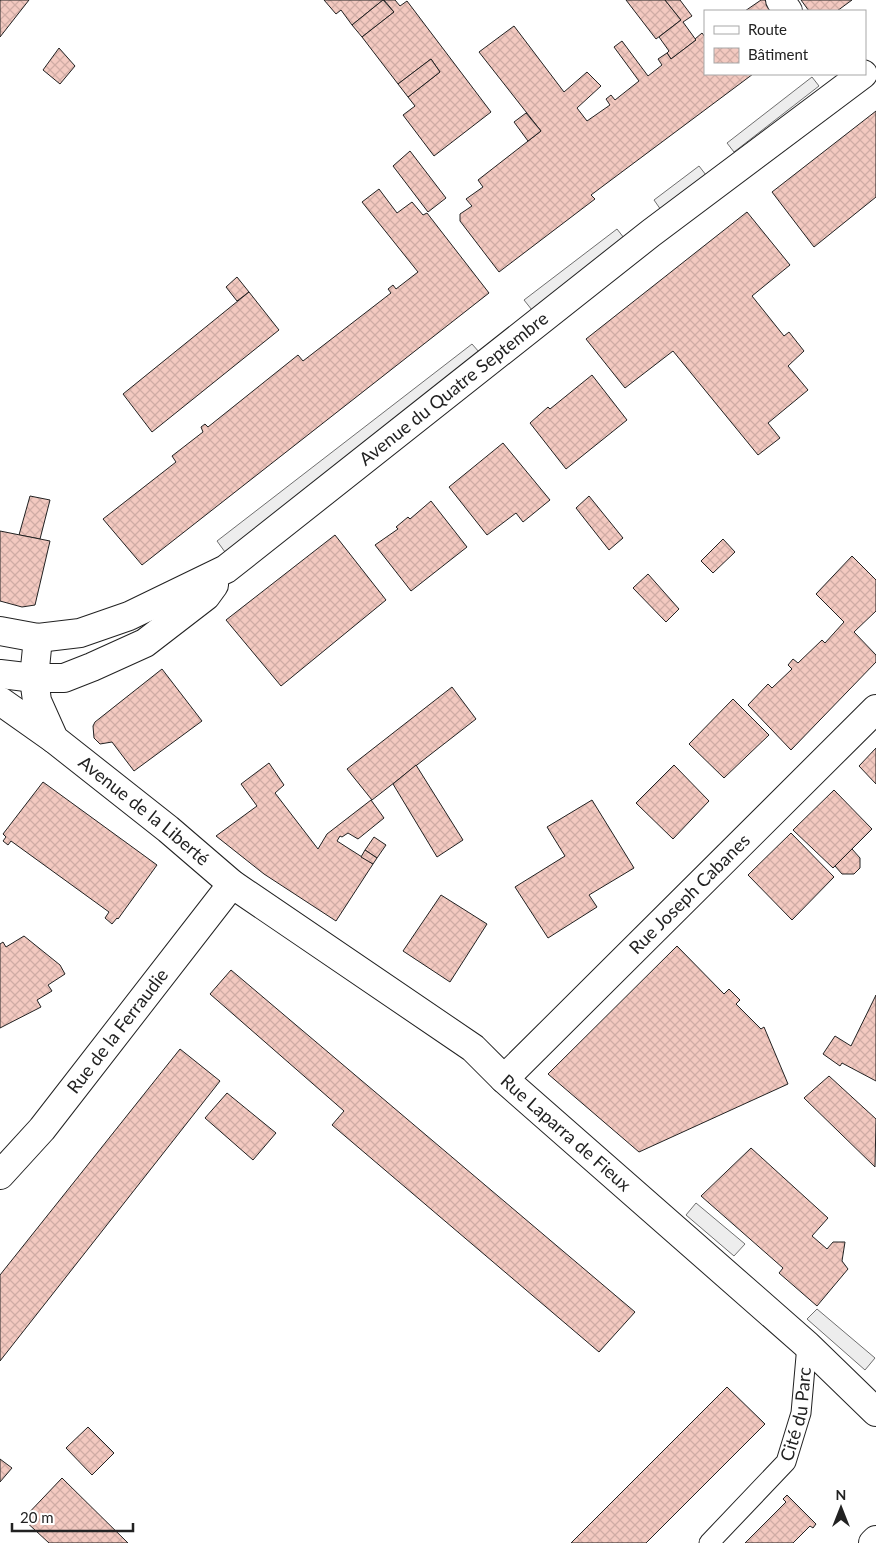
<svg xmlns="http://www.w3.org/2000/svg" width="876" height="1543" font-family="Lato,sans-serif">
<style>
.parking{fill:#ededed;stroke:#6f6f6f}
.building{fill:url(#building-cross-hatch);stroke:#222}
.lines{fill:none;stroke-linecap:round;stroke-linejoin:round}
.service-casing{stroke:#222;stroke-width:21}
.minor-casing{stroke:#222;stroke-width:30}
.tertiary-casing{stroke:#222;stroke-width:30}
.service{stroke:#fff;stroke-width:19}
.minor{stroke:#fff;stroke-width:28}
.tertiary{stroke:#fff;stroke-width:28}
.labels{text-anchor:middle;stroke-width:4;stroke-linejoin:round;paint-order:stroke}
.street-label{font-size:18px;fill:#222;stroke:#fff}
</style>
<defs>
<pattern id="building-cross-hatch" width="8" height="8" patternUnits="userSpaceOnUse" patternTransform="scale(1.25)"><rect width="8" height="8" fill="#f3c9c0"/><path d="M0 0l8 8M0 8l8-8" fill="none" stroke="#d0aca5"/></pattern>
</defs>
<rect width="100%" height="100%" fill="#fff"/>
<g class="parking">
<polygon points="812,77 819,86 734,152 727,143"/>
<polygon points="699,166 706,175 661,210 654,200"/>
<polygon points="617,229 624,238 532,310 524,300"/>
<polygon points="472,344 479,352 225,552 217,541"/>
<polygon points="696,1203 745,1244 734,1256 686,1215"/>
<polygon points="817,1309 875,1358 865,1370 807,1319"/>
</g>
<g class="building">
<polygon points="0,0 29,0 0,37"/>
<polygon points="324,0 383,0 352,25 341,10 336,14"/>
<polygon points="383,0 394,12 362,37 352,25"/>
<polygon points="384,0 395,0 400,6 407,1 491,112 434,156 403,115 415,106 408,97 440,72 431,59 398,84 362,37 394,12"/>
<polygon points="626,0 665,0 681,20 656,39"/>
<polygon points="665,0 680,0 692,16 683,22 696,40 671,59 667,53 669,51 659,37 681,20"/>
<polygon points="761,0 765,0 773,11 745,11"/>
<polygon points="801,0 852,0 837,11 809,11"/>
<polygon points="514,26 564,92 587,72 601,86 577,108 587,121 610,105 606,99 611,95 615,100 639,81 614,47 622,41 648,76 662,65 658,59 667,53 671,59 696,40 695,39 702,33 705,37 705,74 753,74 591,195 595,199 499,272 460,221 460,214 472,206 466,199 483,187 478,180 541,131 479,52"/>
<polygon points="59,48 75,66 60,84 43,70"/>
<polygon points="431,59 440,72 408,97 398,84"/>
<polygon points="876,111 876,197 814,247 772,192"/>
<polygon points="526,113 541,131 528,141 514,122"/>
<polygon points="410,151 446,198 428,212 393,166"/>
<polygon points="379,189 397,213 412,202 423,215 427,213 489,293 142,565 103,519 176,462 172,456 203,432 201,427 205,424 208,427 298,355 303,361 391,293 388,289 393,285 396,289 418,272 362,202"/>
<polygon points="747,212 790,265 752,296 784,336 789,332 804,351 788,366 808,390 768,423 780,438 758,455 673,351 625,388 586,339"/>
<polygon points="237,277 249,292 237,301 226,287"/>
<polygon points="249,292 279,330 152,432 123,394"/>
<polygon points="592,375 627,420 566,469 530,423 548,407 550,409"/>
<polygon points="503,443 550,500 523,522 516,513 487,535 449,487"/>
<polygon points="30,496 50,500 40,539 19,535"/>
<polygon points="589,496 623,538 609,550 576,508"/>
<polygon points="431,501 467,547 411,591 375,545 398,529 396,527 408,517 410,519"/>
<polygon points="0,531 50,541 35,605 22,607 0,601"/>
<polygon points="335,535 386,600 281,686 226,620"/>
<polygon points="723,539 735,552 713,573 701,561"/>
<polygon points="852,556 876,580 876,611 854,632 876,655 876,662 791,750 748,705 768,684 772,688 792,669 788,665 793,659 798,663 822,640 825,643 844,622 816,594"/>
<polygon points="648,574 679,609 666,622 633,588"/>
<polygon points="162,669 202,721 134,771 112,742 100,744 94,738 93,726 95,722"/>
<polygon points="452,687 476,719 372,800 347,769"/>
<polygon points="733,699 769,735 724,778 689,744"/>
<polygon points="876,748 876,784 859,766"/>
<polygon points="269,763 284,785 275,793 318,849 327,834 371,800 384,818 358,839 348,833 342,837 340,836 337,841 373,864 336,921 264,874 216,836 257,806 241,784"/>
<polygon points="416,765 463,840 437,857 393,784"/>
<polygon points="674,765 709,801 673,839 636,803"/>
<polygon points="43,782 157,865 118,919 117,918 112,924 105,918 109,912 11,841 8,845 3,841 6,837 3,834"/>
<polygon points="834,790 872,829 833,868 793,830"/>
<polygon points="592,800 634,868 589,895 597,907 548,938 515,887 565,856 547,827"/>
<polygon points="791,833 834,877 792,920 748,875"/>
<polygon points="374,837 386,845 377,858 365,850"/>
<polygon points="852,849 860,858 860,868 854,874 842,874 835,866"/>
<polygon points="365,850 377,858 373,864 361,857"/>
<polygon points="441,895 487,924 450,982 403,951"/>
<polygon points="24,936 60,965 65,974 48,985 52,991 37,1000 41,1007 0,1028 0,944 3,942 6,947"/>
<polygon points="677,946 724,994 729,989 740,1000 736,1004 761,1029 764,1027 788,1084 639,1152 548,1074"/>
<polygon points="231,970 635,1312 599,1352 332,1125 344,1111 210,994"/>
<polygon points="876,995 876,1081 842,1063 840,1066 823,1054 835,1036 851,1046"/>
<polygon points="180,1049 220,1081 0,1361 0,1275"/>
<polygon points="829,1076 876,1119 875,1167 804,1098"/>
<polygon points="227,1093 276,1133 253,1160 205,1118"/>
<polygon points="751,1148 828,1218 812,1236 827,1249 833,1242 845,1242 842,1261 848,1269 817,1306 779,1273 783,1268 701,1196"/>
<polygon points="727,1387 765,1424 646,1543 571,1543"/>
<polygon points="88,1427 114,1453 92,1475 66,1448"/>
<polygon points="0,1459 12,1468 0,1482"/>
<polygon points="62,1478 128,1543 49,1543 23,1519"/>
<polygon points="787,1495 816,1524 813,1528 810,1526 793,1543 745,1543 786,1502 783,1499"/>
</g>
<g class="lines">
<defs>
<g id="service">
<path id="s1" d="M 709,1543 L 786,1462 L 801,1413 L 807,1345"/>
</g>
<g id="minor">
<polyline points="780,0 788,11"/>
<path id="s2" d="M 38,638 L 34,678 L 37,701 L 54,739 L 168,829 L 232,884 L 473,1048 L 504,1079 L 807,1345 L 876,1412"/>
<polyline points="0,701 54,739"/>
<path id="s3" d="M 504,1079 L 876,709"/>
<path id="s4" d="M 0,1175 L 42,1129 L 232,884"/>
<polyline points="873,1543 876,1540"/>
</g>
<g id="tertiary">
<path id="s5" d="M 0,631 L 38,638 L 80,633 L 129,616 L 226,569 L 651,233 L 863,74"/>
<polyline points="0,674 34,678 64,678 92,667 145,643 206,596 214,585"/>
</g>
</defs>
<use href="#service" class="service-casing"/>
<use href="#minor" class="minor-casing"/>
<use href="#tertiary" class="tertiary-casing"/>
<use href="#service" class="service"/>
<use href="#minor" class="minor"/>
<use href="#tertiary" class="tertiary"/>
</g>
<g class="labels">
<g class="street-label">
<text dy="6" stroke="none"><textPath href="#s5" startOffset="531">Avenue du Quatre Septembre</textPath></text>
<text dy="6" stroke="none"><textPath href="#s2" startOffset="220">Avenue de la Liberté</textPath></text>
<text dy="6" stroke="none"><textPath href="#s3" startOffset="262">Rue Joseph Cabanes</textPath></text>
<text dy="6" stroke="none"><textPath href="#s4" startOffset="186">Rue de la Ferraudie</textPath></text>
<text dy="6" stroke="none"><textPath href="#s2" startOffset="752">Rue Laparra de Fieux</textPath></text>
<text dy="6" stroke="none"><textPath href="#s1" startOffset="161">Cité du Parc</textPath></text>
</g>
</g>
<rect x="704" y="10" width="162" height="65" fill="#ffffff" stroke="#a7a7a7"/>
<rect x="714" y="26" width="25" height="8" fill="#ffffff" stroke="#a7a7a7"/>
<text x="748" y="35" font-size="15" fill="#222222">Route</text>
<rect x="714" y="48" width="25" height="15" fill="url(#building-cross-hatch)" stroke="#a7a7a7"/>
<text x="748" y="60" font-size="15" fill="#222222">Bâtiment</text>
<g transform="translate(841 1508)" stroke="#ffffff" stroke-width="4" paint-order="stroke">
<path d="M0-4L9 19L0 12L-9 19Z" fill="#222222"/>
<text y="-8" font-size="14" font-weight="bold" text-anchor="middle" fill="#222222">N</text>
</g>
<path d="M12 1523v8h121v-8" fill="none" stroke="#222222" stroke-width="2.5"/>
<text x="20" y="1523" font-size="15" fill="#222222" stroke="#ffffff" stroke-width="4" paint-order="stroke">20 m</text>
</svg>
